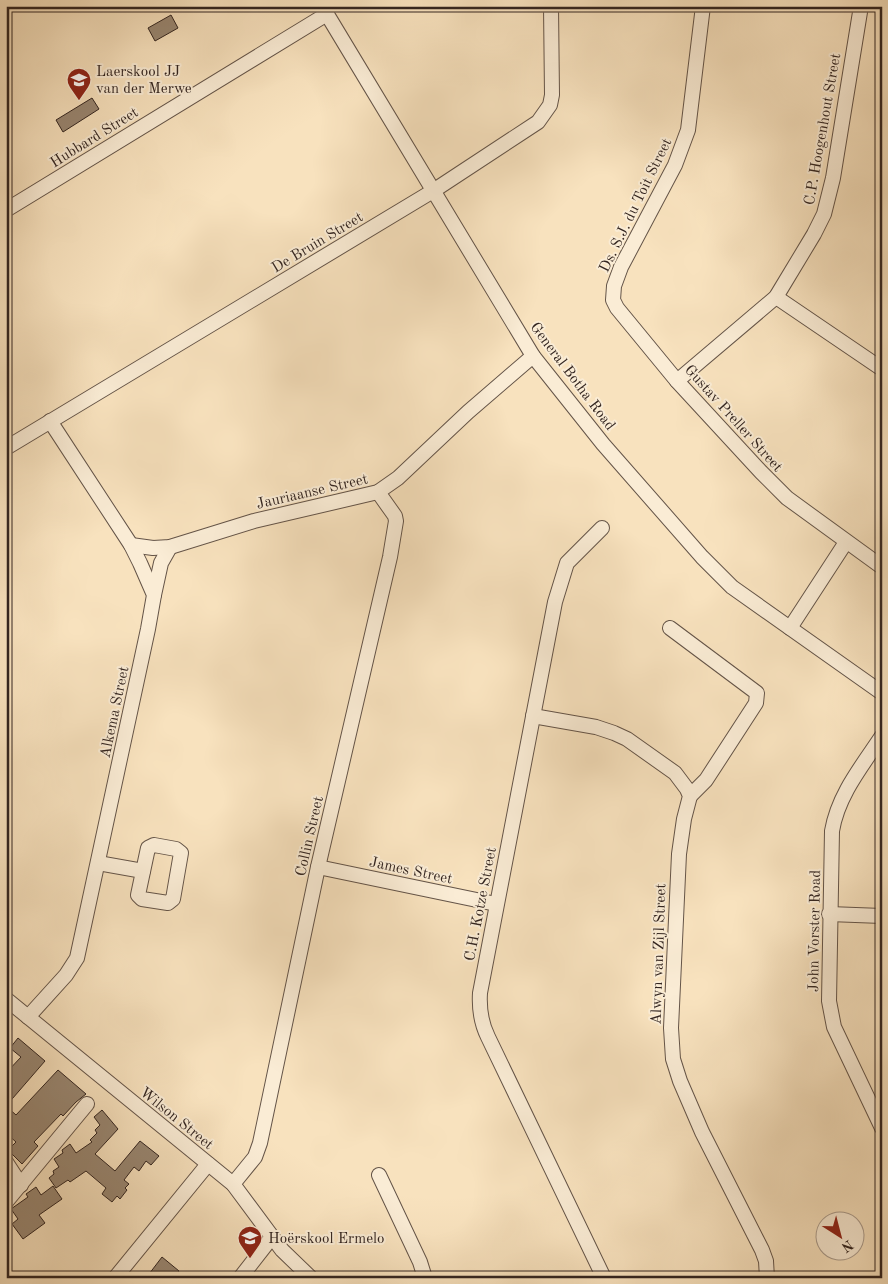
<svg xmlns="http://www.w3.org/2000/svg" width="888" height="1284" font-family="'Old Standard TT',serif">
<style>
.building{fill:#998772;stroke:#332520}
.lines{fill:none;stroke-linecap:round;stroke-linejoin:round}
.minor-casing{stroke:#645448;stroke-width:16}
.minor{stroke:#faecd5;stroke-width:14}
.labels{text-anchor:middle;stroke-width:4;stroke-linejoin:round;paint-order:stroke}
.poi-label{font-size:15px;fill:#332520;stroke:#faecd5;text-anchor:start}
.street-label{font-size:15px;fill:#332520;stroke:#faecd5}
</style>
<rect width="100%" height="100%" fill="#f8e2be"/>
<filter id="stains"><feTurbulence type="fractalNoise" baseFrequency=".004" numOctaves="4"/><feColorMatrix values="0 0 0 0 .2 0 0 0 0 .09 0 0 0 0 .02 0 0 0 .5 -.17"/></filter>
<radialGradient id="worn" r=".72"><stop offset=".6" stop-color="#630" stop-opacity="0"/><stop offset="1" stop-color="#630" stop-opacity=".3"/></radialGradient>
<g class="building">
<polygon points="171,15 178,28 155,41 148,28"/>
<polygon points="92,98 99,109 63,132 56,120"/>
<polygon points="18,1038 45,1061 6,1106 6,1073 21,1057 10,1048"/>
<polygon points="58,1070 86,1094 76,1102 63,1116 61,1114 34,1142 38,1146 22,1164 8,1150 16,1142 6,1133 6,1106 16,1115"/>
<polygon points="102,1110 118,1129 95,1154 115,1171 140,1141 159,1156 151,1165 146,1161 139,1171 134,1167 124,1180 129,1184 125,1188 127,1190 120,1199 117,1196 112,1202 102,1194 106,1188 86,1171 70,1182 68,1180 56,1188 49,1178 54,1174 53,1171 59,1167 54,1159 63,1153 62,1150 70,1144 76,1153 92,1142 90,1140 97,1133 95,1130 100,1125 94,1117"/>
<polygon points="53,1186 62,1199 39,1215 45,1223 23,1239 12,1224 18,1219 11,1209 28,1197 26,1194 36,1187 41,1195"/>
<polygon points="162,1257 179,1271 174,1278 146,1278"/>
</g>
<g class="lines">
<defs>
<g id="minor">
<polyline points="322,6 533,356 603,444 702,557 732,587 882,693"/>
<polyline points="703,6 688,130 675,165 621,267 614,286 613,300 617,308 677,381 761,472 787,498 882,567"/>
<polyline points="6,210 327,14"/>
<polyline points="776,297 882,369"/>
<polyline points="677,381 776,297 814,234 824,214 833,178 861,6"/>
<polyline points="6,448 433,191 538,122 550,105 552,95 551,6"/>
<path d="M 602,528 L 567,563 L 555,602 L 480,993 C 479,1009 481,1023 488,1037 L 604,1278"/>
<polyline points="131,545 153,548 170,547 254,521 378,492 398,478 468,412 533,356"/>
<polyline points="154,595 161,563 170,547"/>
<polyline points="670,628 757,693 756,703 706,780 690,796"/>
<polyline points="790,628 846,542"/>
<polyline points="533,716 596,727 614,733 627,739 675,773 687,789 690,796 684,819 679,854 671,1028 673,1059 680,1081 702,1132 762,1250 766,1261 767,1278"/>
<path d="M 882,736 C 862,766 838,795 832,831 L 829,1001 L 834,1027 L 882,1128"/>
<polygon points="154,845 176,849 181,853 173,899 168,903 142,899 138,895 148,848"/>
<polyline points="98,863 143,871"/>
<polyline points="318,867 496,904"/>
<polyline points="829,914 882,916"/>
<polyline points="6,999 233,1184 282,1250 311,1278"/>
<polyline points="28,1017 66,975 77,958 148,629 154,595 140,563 131,545 50,421"/>
<polyline points="6,1162 21,1185"/>
<polyline points="379,1175 420,1262 425,1278"/>
<polyline points="233,1184 255,1157 260,1143 318,867 390,557 396,521 395,516 378,492"/>
<polyline points="6,1202 87,1104"/>
<polyline points="115,1278 208,1164"/>
<polyline points="240,1278 272,1237"/>
</g>
</defs>
<use href="#minor" class="minor-casing"/>
<use href="#minor" class="minor"/>
</g>
<defs>
<symbol id="school-pin" viewBox="-11 -11 22 30"><path d="M0 17L-7.5 6A9.5 9.5 0 1 1 7.5 6Z" fill="#8f2418" stroke="#faecd5"/><path d="M0-5L7-2L0 1L-7-2ZM-4 1L0 2.5L4 1V4Q0 6-4 4Z" fill="#fff"/></symbol>
</defs>
<g fill-rule="evenodd">
<use href="#school-pin" x="65" y="66" width="28" height="38"/>
<use href="#school-pin" x="236" y="1224" width="28" height="38"/>
</g>
<g class="labels">
<g class="poi-label">
<text x="96" y="76">Laerskool JJ<tspan x="96" dy="17">van der Merwe</tspan></text>
<text x="268" y="1243">Hoërskool Ermelo</text>
</g>
<g class="street-label">
<text transform="translate(822 129) rotate(-80)" y="5">C.P. Hoogenhout Street</text>
<text transform="translate(94 137) rotate(-32)" y="5">Hubbard Street</text>
<text transform="translate(635 205) rotate(-64)" y="5">Ds. S.J. du Toit Street</text>
<text transform="translate(317 242) rotate(-31)" y="5">De Bruin Street</text>
<text transform="translate(573 376) rotate(53)" y="5">General Botha Road</text>
<text transform="translate(734 418) rotate(48)" y="5">Gustav Preller Street</text>
<text transform="translate(312 491) rotate(-13)" y="5">Jauriaanse Street</text>
<text transform="translate(114 712) rotate(-78)" y="5">Alkema Street</text>
<text transform="translate(309 836) rotate(-77)" y="5">Collin Street</text>
<text transform="translate(411 870) rotate(12)" y="5">James Street</text>
<text transform="translate(480 904) rotate(-79)" y="5">C.H. Kotze Street</text>
<text transform="translate(814 931) rotate(-89)" y="5">John Vorster Road</text>
<text transform="translate(658 954) rotate(-88)" y="5">Alwyn van Zijl Street</text>
<text transform="translate(177 1118) rotate(39)" y="5">Wilson Street</text>
</g>
</g>
<rect width="888" height="1284" fill="none" stroke="#f8e2be" stroke-width="25"/>
<rect x="8" y="8" width="873" height="1269" fill="none" stroke="#332520" stroke-width="2.5"/>
<rect x="12" y="12" width="863" height="1259" fill="none" stroke="#332520"/>
<g transform="translate(840 1236) rotate(144)"><circle r="24" fill="#faecd5" stroke="#aa9c8d"/>
<path d="M0-4L9 19L0 12L-9 19Z" fill="#8f2418"/>
<text y="-8" font-size="14" font-weight="bold" text-anchor="middle" fill="#332520">N</text>
</g>
<rect width="100%" height="100%" filter="url(#stains)"/>
<rect width="100%" height="100%" fill="url(#worn)"/>
</svg>
